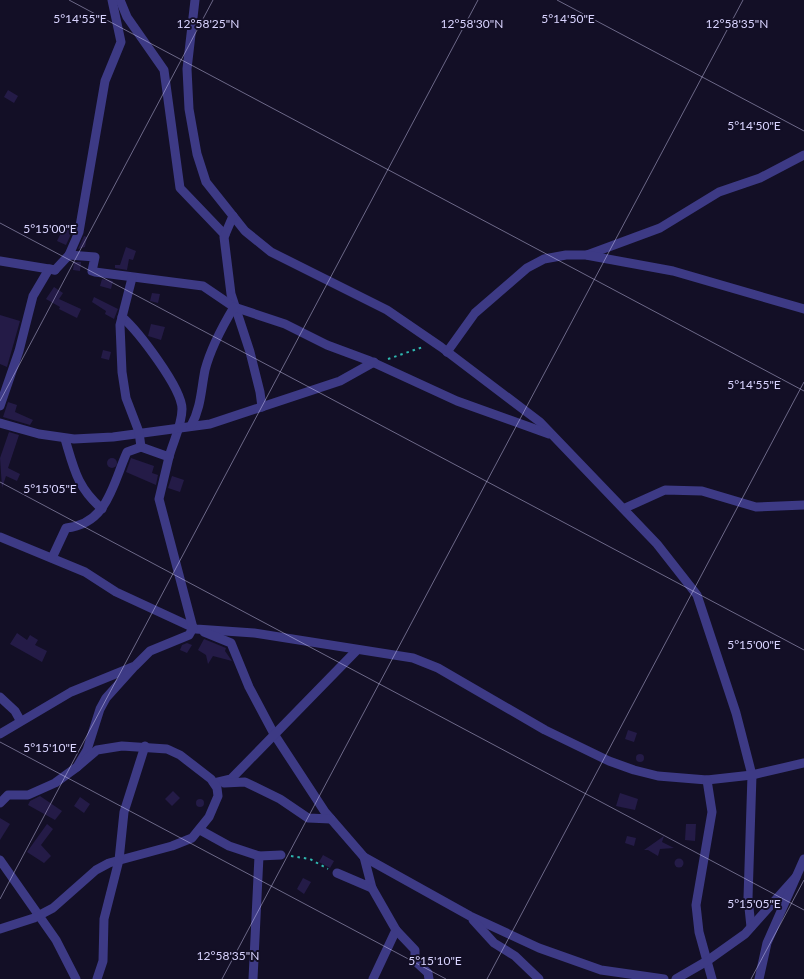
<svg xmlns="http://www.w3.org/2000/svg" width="804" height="979" font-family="Lato,sans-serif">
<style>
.building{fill:#241b47}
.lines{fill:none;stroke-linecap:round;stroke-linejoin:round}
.path{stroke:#2fb8b0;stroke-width:2;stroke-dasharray:2.5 4;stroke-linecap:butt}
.street{stroke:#3d3a85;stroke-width:9}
.ticks{fill:none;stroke:#d9d4ff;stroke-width:1;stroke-opacity:0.45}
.ticks-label{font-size:12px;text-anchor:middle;fill:#d9d4ff;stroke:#130f26;stroke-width:4;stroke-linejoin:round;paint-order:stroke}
</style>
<rect width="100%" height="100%" fill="#130f26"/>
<g class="building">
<polygon points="8,90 18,96 14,103 4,97"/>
<polygon points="64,227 72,232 66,245 57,241"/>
<polygon points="84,236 87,237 85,247 78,249"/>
<polygon points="126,247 136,251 133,260 129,259 127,270 115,268 115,265 120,265"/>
<polygon points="74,262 81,262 80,271 73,270"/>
<polygon points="102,279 113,281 111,289 100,286"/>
<polygon points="54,287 63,293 59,299 81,309 77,318 59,309 60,307 46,299"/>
<polygon points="152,293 160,294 158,303 150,301"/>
<polygon points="94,297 118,309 114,319 105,314 106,311 92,302"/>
<polygon points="0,315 20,321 7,367 0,364"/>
<polygon points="151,324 165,327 161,340 148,336"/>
<polygon points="103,350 111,352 109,360 101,358"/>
<polygon points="8,402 17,405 15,412 33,420 30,425 3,417"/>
<polygon points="9,432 19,435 8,468 20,474 17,481 6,476 2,488 0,458"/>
<polygon points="131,458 154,466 152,473 158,475 156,485 126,472"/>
<circle cx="112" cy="463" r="5"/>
<polygon points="172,476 184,480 180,492 168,488"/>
<polygon points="17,633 27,640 30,635 38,640 35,645 47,651 42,662 10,644"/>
<polygon points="204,639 226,648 225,651 232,661 213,656 208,664 206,655 198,650"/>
<polygon points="187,643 192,645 187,653 180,650 182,645"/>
<polygon points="628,730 637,733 634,742 625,739"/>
<circle cx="640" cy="758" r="4"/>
<polygon points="173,791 180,798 172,806 165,799"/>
<polygon points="620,793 638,799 635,810 616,806"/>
<polygon points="40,796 62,811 55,820 28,805 30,801"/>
<polygon points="80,797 90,804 84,813 74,806"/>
<circle cx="200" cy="803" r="4"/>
<polygon points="0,818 10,824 0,840"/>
<polygon points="47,824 53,829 41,845 51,856 44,863 27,852"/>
<polygon points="686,824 696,824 695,841 685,840"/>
<polygon points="627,836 636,838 634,846 625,843"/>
<polygon points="664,836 662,842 674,848 660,849 658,856 648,850 644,850"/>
<polygon points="323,855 334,861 330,868 319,862"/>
<circle cx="679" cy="863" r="4.5"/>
<polygon points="303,878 311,882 304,894 297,889"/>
</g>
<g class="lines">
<g class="path">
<polyline points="388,359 423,347"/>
<polyline points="291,856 310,859 328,869"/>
</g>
<g class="street">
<polyline points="120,0 127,17 164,70 180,188 225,235"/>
<polyline points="195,0 187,69 189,109 197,154 206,182 245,231 271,252 387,310 441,347 540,422 657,544 697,595 736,713 752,775 748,898 751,927"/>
<polyline points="233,216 224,237 231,294 250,352 260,392 262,407"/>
<polyline points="69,255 95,257 92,271 95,272 203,286 234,307 285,324 327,345 370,361 457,401 549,434"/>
<polyline points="587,255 660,228 719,192 760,178 804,155"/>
<polyline points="0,261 55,270"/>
<path d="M 122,317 C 138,331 182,388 182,409 C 182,425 173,442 169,457"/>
<polyline points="447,352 475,313 527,268 544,259 566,255 586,255 673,271 804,309"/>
<polyline points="0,406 19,351 33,296 49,269 55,270 69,255 79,232 105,81 121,42 112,0"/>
<polyline points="0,423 39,434 74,439 113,437 210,424 340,381 374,362"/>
<path d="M 191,426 C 201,408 201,390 205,370 C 211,347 222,327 234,307"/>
<path d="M 65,439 C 74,469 77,487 102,509"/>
<polyline points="625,508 665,490 702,491 756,507 804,505"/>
<polyline points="0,537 85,572 116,592 196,629 254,633 413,658 438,668 545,730 609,761 634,770 658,776 707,780 752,775 804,763"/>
<path d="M 52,558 L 66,528 C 108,524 113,483 127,452 L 141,447"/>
<polyline points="204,632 231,643 249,687 274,734 325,812 364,857 470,916 539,948 601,970 664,979"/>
<polyline points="0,697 15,711 20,720"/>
<polyline points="0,734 71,692 135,666 150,651 189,635 193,628 159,499 169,457 141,447 139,432 126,398 122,372 120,325 132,278"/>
<polyline points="707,780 712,812 696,905 699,932 712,979"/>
<polyline points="214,783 231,779 357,650"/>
<polyline points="224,783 245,782 280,799 308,818 331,819"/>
<polyline points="0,803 8,795 28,795 55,783 77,767 87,750 100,709 106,698 133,668"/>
<polyline points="200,830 229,846 259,856 253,979"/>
<polyline points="259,856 281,855"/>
<polyline points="0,860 56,940 76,979"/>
<polyline points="337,873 372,888 364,857"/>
<polyline points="372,888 396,930 373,979"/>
<polyline points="473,920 494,943 515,956 539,979"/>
<polyline points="0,929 34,918 53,908 96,870 109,863 172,846 192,838 209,817 218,796 217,788 211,779 180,755 167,749 122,746 97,750 77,767"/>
<polyline points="396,930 415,950 415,961 428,973 429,979"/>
<polyline points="97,979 103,961 104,919 119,860 124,812 145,746"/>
<polyline points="676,979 707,961 745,934 796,877"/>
<polyline points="759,979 767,943 804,859"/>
</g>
</g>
<path class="ticks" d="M 69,0 L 804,391M 557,0 L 804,131M 0,223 L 804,650M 0,401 L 213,0M 0,482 L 804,910M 0,742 L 446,979M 0,899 L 478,0M 222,979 L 743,0M 487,979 L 804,382M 751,979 L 804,880"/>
<g class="ticks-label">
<text x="80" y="23">5°14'55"E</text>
<text x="568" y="23">5°14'50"E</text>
<text x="208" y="28">12°58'25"N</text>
<text x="472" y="28">12°58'30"N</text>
<text x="737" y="28">12°58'35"N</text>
<text x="754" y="130">5°14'50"E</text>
<text x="50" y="233">5°15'00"E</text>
<text x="754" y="389">5°14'55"E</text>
<text x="50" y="493">5°15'05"E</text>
<text x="754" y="649">5°15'00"E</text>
<text x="50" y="752">5°15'10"E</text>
<text x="754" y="908">5°15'05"E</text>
<text x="228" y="960">12°58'35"N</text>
<text x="435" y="965">5°15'10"E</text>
</g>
</svg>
